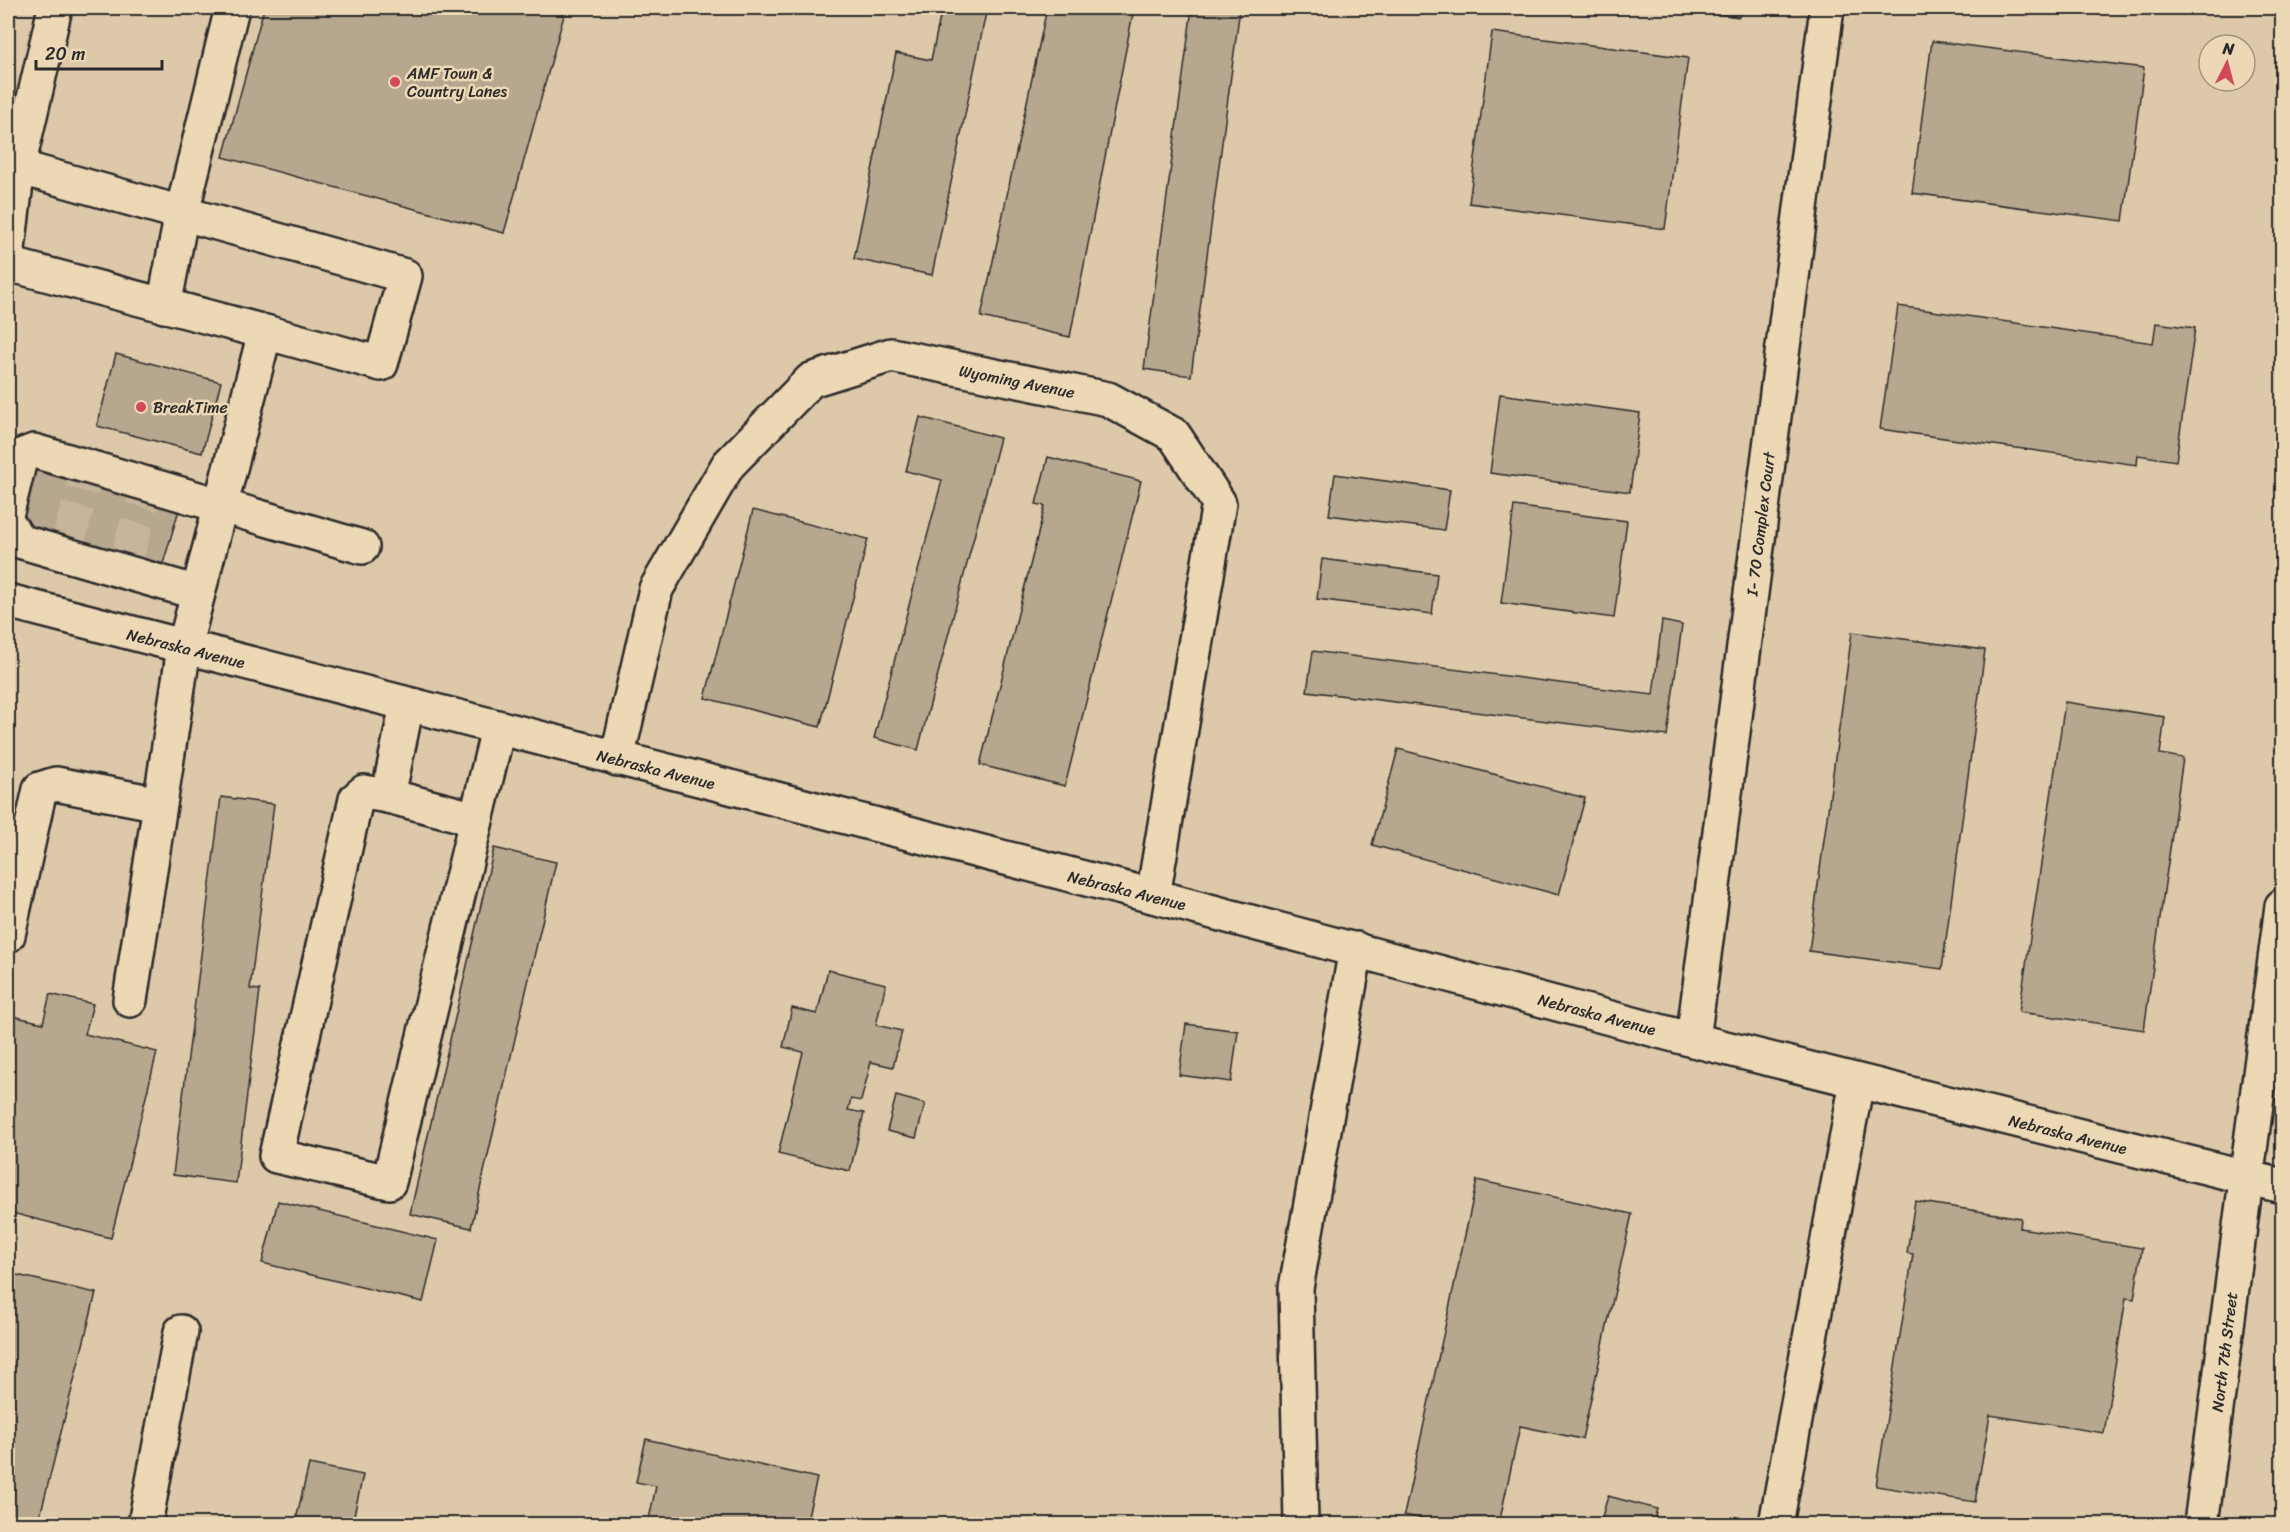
<svg xmlns="http://www.w3.org/2000/svg" width="2290" height="1532" font-family="Sriracha,sans-serif">
<style>
.built{fill:#ddc9aa;fill-rule:evenodd}
.building{fill:#b7a78f;stroke:#2b2b2b;stroke-width:1.5}
.lines{fill:none;stroke-linecap:round;stroke-linejoin:round}
.minor-tunnel{stroke:#c6b59a;stroke-width:33;stroke-dasharray:33 16;stroke-linecap:butt}
.minor-casing{stroke:#2b2b2b;stroke-width:38}
.minor{stroke:#edd8b6;stroke-width:33}
.poi-dot{fill:#d1495b;stroke:#edd8b6;stroke-width:2}
.labels{text-anchor:middle;stroke-width:5;stroke-linejoin:round;paint-order:stroke}
.poi-label{font-size:16px;fill:#2b2b2b;stroke:#edd8b6;text-anchor:start}
.street-label{font-size:16px;fill:#2b2b2b;stroke:#edd8b6}
</style>
<rect width="100%" height="100%" fill="#edd8b6"/>
<filter id="ink" filterUnits="userSpaceOnUse"><feTurbulence type="fractalNoise" baseFrequency=".0167" numOctaves="2"/><feDisplacementMap in="SourceGraphic" scale="12" xChannelSelector="R" yChannelSelector="G"/><feConvolveMatrix kernelMatrix="1 2 1 2 8 2 1 2 1" color-interpolation-filters="sRGB"/></filter>
<g filter="url(#ink)">
<path class="built" d="M 8,8 L 2282,8 L 2282,1524 L 8,1524 ZM 2209,45 L 2245,45 L 2245,81 L 2209,81 Z"/>
<g class="building">
<polygon points="264,8 566,8 504,233 223,157"/>
<polygon points="942,8 987,8 932,275 854,259 896,53 931,60"/>
<polygon points="1047,8 1134,8 1070,337 981,317"/>
<polygon points="1192,8 1240,8 1191,376 1144,369"/>
<polygon points="1666,8 1740,8 1739,17"/>
<polygon points="1492,32 1688,58 1665,229 1469,203"/>
<polygon points="1932,41 2144,68 2123,221 1912,193"/>
<polygon points="1898,306 2153,343 2156,323 2195,328 2176,461 2138,455 2137,465 1880,429"/>
<polygon points="116,354 221,382 202,453 97,426"/>
<polygon points="1500,394 1640,413 1630,492 1490,473"/>
<polygon points="920,417 1000,438 918,750 874,738 942,480 906,471"/>
<polygon points="1048,457 1141,481 1065,786 980,765 1045,506 1036,504"/>
<polygon points="38,462 181,503 163,564 20,523"/>
<polygon points="1335,474 1450,490 1444,530 1329,515"/>
<polygon points="1514,506 1627,521 1614,618 1501,603"/>
<polygon points="753,510 868,539 820,727 705,698"/>
<polygon points="1322,559 1437,574 1432,614 1317,599"/>
<polygon points="1662,621 1682,625 1667,736 1307,691 1313,651 1653,695"/>
<polygon points="1852,632 1985,650 1942,969 1809,951"/>
<polygon points="2065,702 2165,717 2160,754 2183,758 2144,1030 2019,1012"/>
<polygon points="1398,749 1585,798 1559,895 1372,845"/>
<polygon points="221,797 274,804 250,989 260,990 236,1183 173,1175"/>
<polygon points="494,848 556,862 471,1228 410,1214"/>
<polygon points="828,970 886,984 876,1025 902,1031 893,1067 871,1062 861,1101 851,1099 848,1110 864,1113 850,1171 778,1154 803,1052 783,1047 792,1008 817,1014"/>
<polygon points="50,994 93,1004 85,1034 157,1052 111,1238 8,1212 8,1015 43,1023"/>
<polygon points="1186,1024 1238,1031 1231,1082 1179,1075"/>
<polygon points="896,1096 925,1104 916,1138 887,1131"/>
<polygon points="1477,1180 1632,1214 1582,1439 1520,1426 1499,1524 1447,1524 1404,1515"/>
<polygon points="278,1201 438,1240 423,1302 262,1263"/>
<polygon points="1915,1201 2021,1218 2020,1228 2142,1248 2134,1299 2126,1298 2104,1433 1990,1415 1975,1502 1876,1486 1913,1254 1907,1253"/>
<polygon points="8,1273 96,1293 38,1524 8,1524"/>
<polygon points="646,1439 817,1478 806,1524 648,1524 656,1486 636,1482"/>
<polygon points="309,1464 363,1475 352,1524 295,1524"/>
<polygon points="1608,1496 1657,1509 1653,1524 1600,1524"/>
</g>
<g class="lines">
<g class="minor-tunnel">
<polyline points="69,538 86,476"/>
<polyline points="128,554 145,493"/>
</g>
<defs>
<g id="minor">
<polyline points="18,167 405,276 381,364 265,332"/>
<polyline points="8,249 18,167 55,8"/>
<polyline points="8,264 265,332 184,648 130,1000"/>
<polyline points="164,306 182,213 232,8"/>
<polyline points="8,508 21,456 34,451 362,547"/>
<polyline points="8,523 19,541 198,593"/>
<polyline points="8,601 1153,896 1693,1040 2282,1186"/>
<polyline points="407,705 388,796 364,792 356,799 276,1156 389,1182 498,729"/>
<polyline points="617,759 656,589 728,465 811,380 891,355 1108,399 1174,435 1219,503 1153,896"/>
<polyline points="388,796 476,819"/>
<polyline points="8,935 40,789 56,784 160,804"/>
<polyline points="1693,1040 1827,8"/>
<polyline points="145,1524 181,1332"/>
<polyline points="1301,1524 1296,1288 1356,949"/>
<polyline points="1776,1524 1857,1081"/>
<polyline points="2201,1524 2282,906"/>
</g>
</defs>
<use href="#minor" class="minor-casing"/>
<use href="#minor" class="minor"/>
</g>
</g>
<g class="poi-dot">
<circle cx="395" cy="82" r="6"/>
<circle cx="141" cy="407" r="6"/>
</g>
<g class="labels">
<g class="poi-label">
<text x="407" y="79">AMF Town &amp;<tspan x="407" dy="18">Country Lanes</tspan></text>
<text x="153" y="413">BreakTime</text>
</g>
<g class="street-label">
<text transform="translate(1017 381) rotate(11)" y="6">Wyoming Avenue</text>
<text transform="translate(1760 524) rotate(-83)" y="6">I- 70 Complex Court</text>
<text transform="translate(186 648) rotate(14)" y="6">Nebraska Avenue</text>
<text transform="translate(656 769) rotate(14)" y="6">Nebraska Avenue</text>
<text transform="translate(1127 890) rotate(14)" y="6">Nebraska Avenue</text>
<text transform="translate(1597 1014) rotate(15)" y="6">Nebraska Avenue</text>
<text transform="translate(2068 1134) rotate(14)" y="6">Nebraska Avenue</text>
<text transform="translate(2224 1352) rotate(-83)" y="6">North 7th Street</text>
</g>
</g>
<rect width="2290" height="1532" fill="none" stroke="#edd8b6" stroke-width="30"/>
<rect x="15" y="15" width="2260" height="1502" fill="none" stroke="#2b2b2b" stroke-width="2" filter="url(#ink)"/>
<g transform="translate(2227 63) rotate(6)"><circle r="28" fill="#edd8b6" stroke="#9f937e" stroke-width="1.5"/>
<path d="M0-4.5L10 22L0 15L-10 22Z" fill="#d1495b"/>
<text y="-9" font-size="16" font-weight="bold" text-anchor="middle" fill="#2b2b2b">N</text>
</g>
<path d="M36 60v9h126v-9" fill="none" stroke="#2b2b2b" stroke-width="3"/>
<text x="45" y="60" font-size="18" fill="#2b2b2b" stroke="#edd8b6" stroke-width="4.5" paint-order="stroke">20 m</text>
</svg>
